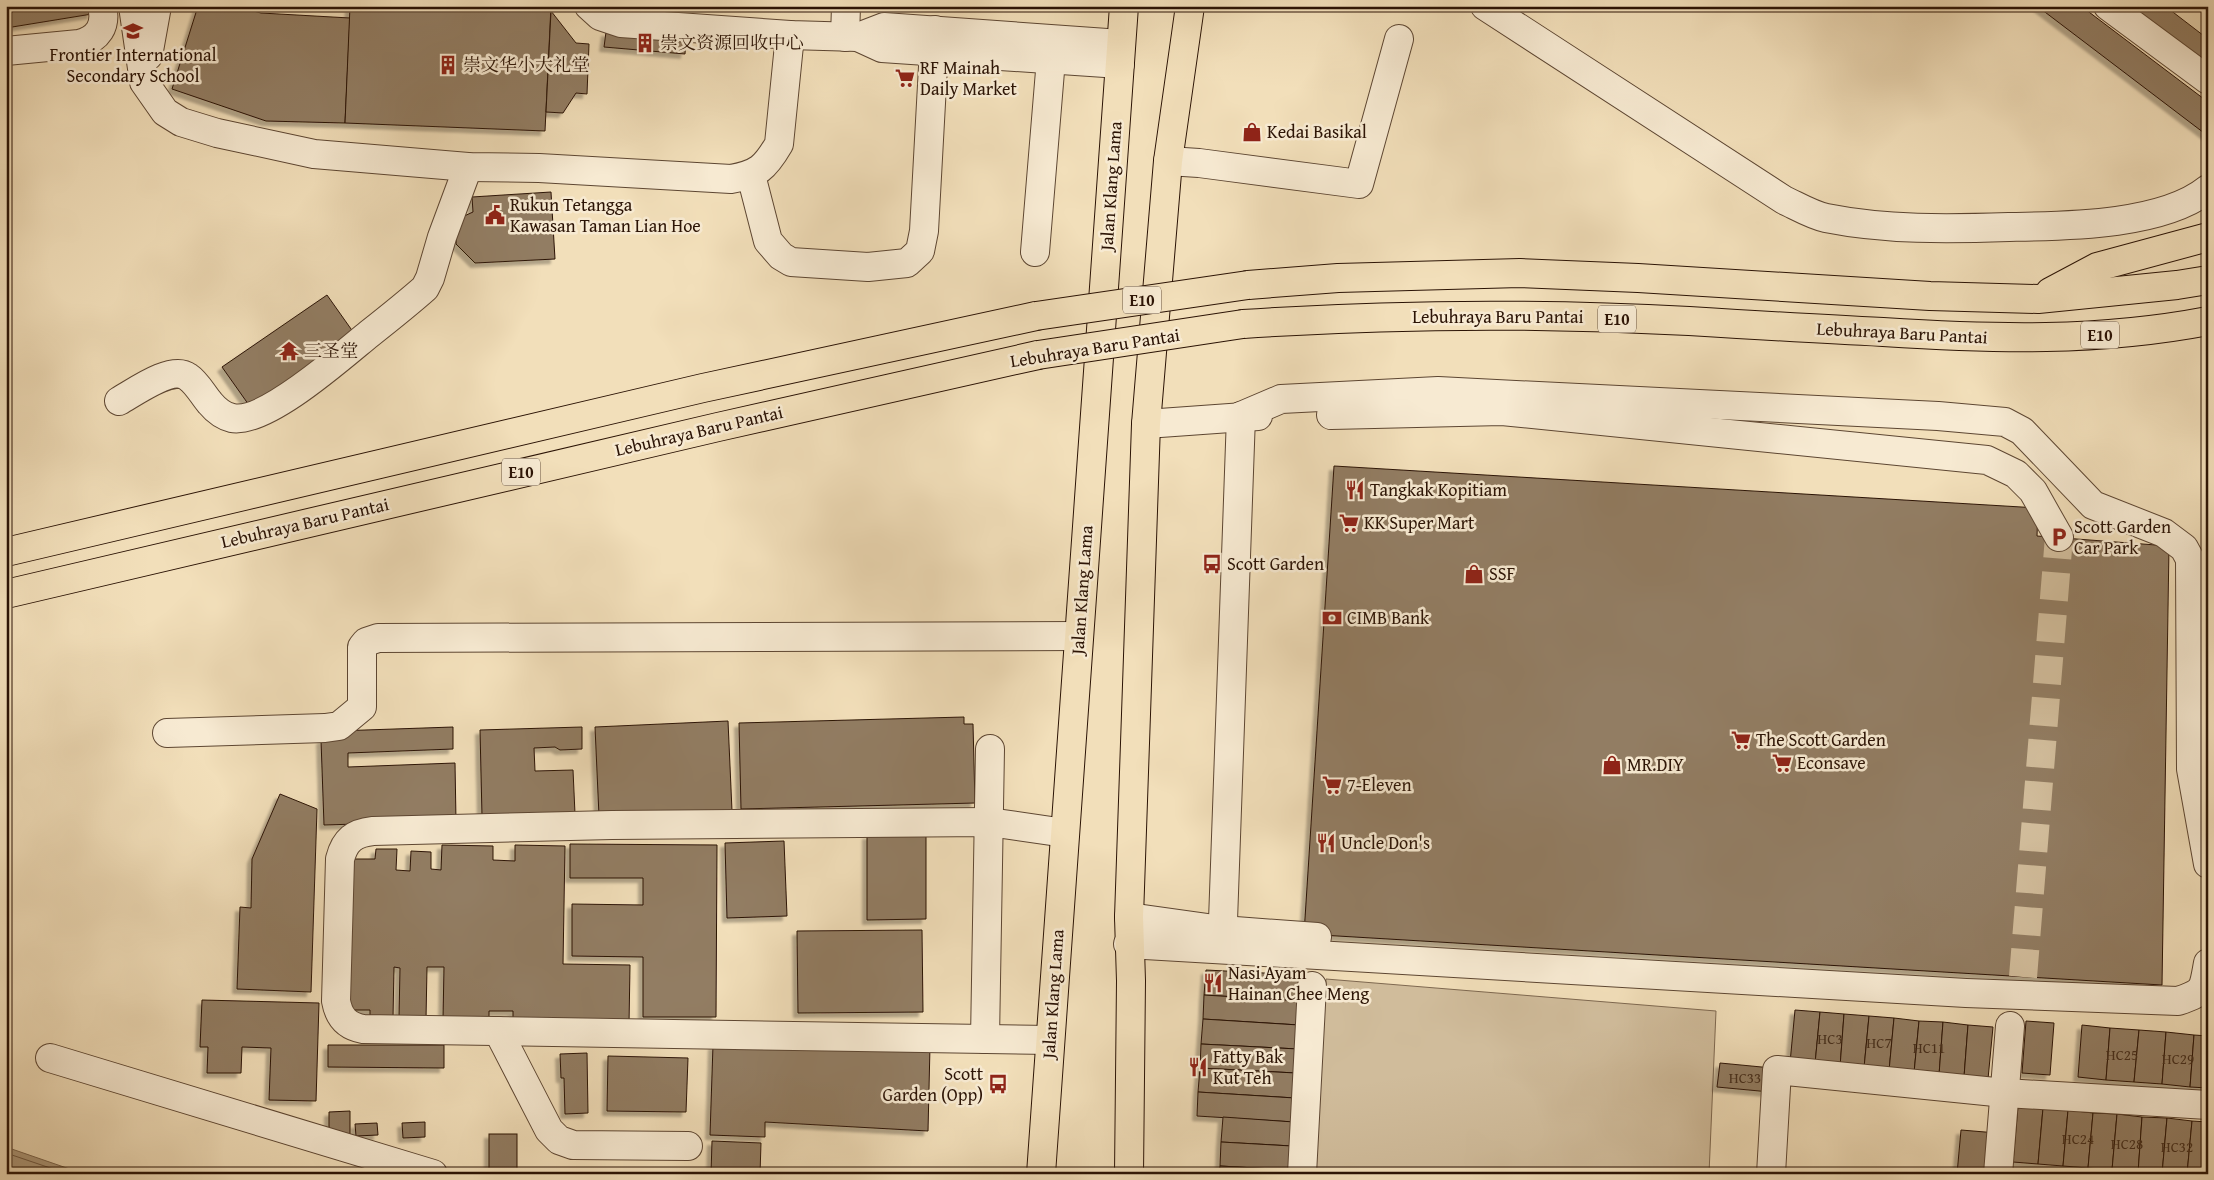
<svg xmlns="http://www.w3.org/2000/svg" width="2214" height="1180" font-family="'Gentium Book Plus','Noto Serif SC',serif">
<style>
.green{fill:#d0bc9b;stroke:#7e6850}
.water{fill:#ae9a7c;stroke:#7a644c}
.lines{fill:none;stroke-linecap:round;stroke-linejoin:round}
.shore{stroke:#6c5640;stroke-width:1}
.building{fill:#927d63;stroke:#2b1305;filter:url(#shadow)}
.minor-tunnel{stroke:#d4c09f;stroke-width:28;stroke-dasharray:28 14;stroke-linecap:butt}
.minor-casing{stroke:#5d4632;stroke-width:30}
.major-casing{stroke:#2b1305;stroke-width:30}
.highway-casing{stroke:#2b1305;stroke-width:30}
.minor{stroke:#f7ead2;stroke-width:28}
.major{stroke:#f2dfba;stroke-width:28}
.highway{stroke:#f2dfba;stroke-width:28}
.highway-bridge-casing{stroke:#2b1305;stroke-width:30;stroke-linecap:butt}
.highway-bridge{stroke:#f2dfba;stroke-width:28}
.labels{text-anchor:middle;stroke-width:5;stroke-linejoin:round;paint-order:stroke}
.number-label{font-size:15px;fill:#452e1c}
.shield{fill:#f7ead2;stroke:#685442;stroke-width:1}
.shield-label{font-size:16px;font-weight:bold;fill:#2b1305}
.poi-label{font-size:18px;fill:#2b1305;stroke:#f7ead2;text-anchor:start}
.street-label{font-size:18px;fill:#2b1305;stroke:#f7ead2}
</style>
<defs>
<filter id="shadow"><feDropShadow dx="-4.5" dy="4.5" stdDeviation="1" flood-color="#0004"/></filter>
</defs>
<rect width="100%" height="100%" fill="#f2dfba"/>
<filter id="stains"><feTurbulence type="fractalNoise" baseFrequency=".004" numOctaves="4"/><feColorMatrix values="0 0 0 0 .2 0 0 0 0 .09 0 0 0 0 .02 0 0 0 .5 -.17"/></filter>
<radialGradient id="worn" r=".72"><stop offset=".6" stop-color="#630" stop-opacity="0"/><stop offset="1" stop-color="#630" stop-opacity=".3"/></radialGradient>
<polygon class="green" points="1326,979 1716,1011 1709,1174 1315,1174"/>
<polygon class="water" points="6,1147 84,1174 6,1174"/>
<g class="lines">
<polyline class="shore" points="6,1153 68,1174"/>
</g>
<g class="building">
<polygon points="6,6 91,6 92,14 6,28"/>
<polygon points="198,6 234,6 261,13 350,18 345,123 266,121 172,89"/>
<polygon points="350,6 551,6 545,131 345,123"/>
<polygon points="2037,6 2081,6 2208,102 2208,136"/>
<polygon points="2122,6 2165,6 2208,39 2208,55 2200,65"/>
<polygon points="551,11 576,43 589,44 587,94 576,93 563,113 546,112"/>
<polygon points="606,32 686,39 685,54 604,47"/>
<polygon points="551,192 555,259 475,263 456,244 457,229 462,217 473,212 472,197"/>
<polygon points="327,295 356,336 251,408 222,367"/>
<polygon points="1334,466 2038,508 2037,536 2169,546 2162,985 1304,934"/>
<polygon points="964,717 964,724 973,724 975,803 741,809 739,723"/>
<polygon points="728,721 732,811 599,816 595,727"/>
<polygon points="453,727 453,749 348,753 348,767 455,763 456,821 324,825 321,740 336,731"/>
<polygon points="582,727 582,749 560,750 555,747 534,748 535,771 573,770 575,814 482,816 480,730"/>
<polygon points="280,794 317,809 311,992 237,989 240,907 251,908 252,859"/>
<polygon points="867,835 926,835 926,919 867,920"/>
<polygon points="784,841 787,916 727,918 725,843"/>
<polygon points="570,844 717,845 716,1017 643,1017 643,957 572,956 572,904 643,905 643,878 570,878"/>
<polygon points="442,845 493,846 493,860 515,861 515,845 565,846 563,964 630,965 629,1025 513,1022 513,1011 489,1011 489,1020 443,1019 444,967 427,967 426,1019 399,1018 400,968 394,967 393,1018 370,1017 370,1010 346,1010 350,859 375,859 376,849 397,849 396,870 410,871 411,851 431,852 431,869 441,870"/>
<polygon points="922,930 923,1012 798,1013 797,931"/>
<polygon points="1206,970 1302,975 1301,1001 1204,995"/>
<polygon points="1204,995 1301,1001 1299,1025 1203,1019"/>
<polygon points="202,1000 319,1003 316,1101 269,1100 271,1048 242,1047 241,1073 207,1073 208,1047 200,1047"/>
<polygon points="1795,1010 1820,1012 1815,1064 1790,1063"/>
<polygon points="1820,1012 1844,1014 1840,1067 1815,1064"/>
<polygon points="1844,1014 1869,1016 1864,1068 1840,1067"/>
<polygon points="1869,1016 1894,1018 1889,1071 1864,1068"/>
<polygon points="1894,1018 1919,1021 1914,1073 1889,1071"/>
<polygon points="1203,1019 1299,1025 1298,1049 1201,1044"/>
<polygon points="1919,1021 1943,1022 1939,1075 1914,1073"/>
<polygon points="2026,1021 2054,1023 2050,1075 2022,1073"/>
<polygon points="1943,1022 1968,1025 1964,1077 1939,1075"/>
<polygon points="1968,1025 1993,1027 1988,1079 1964,1077"/>
<polygon points="2082,1025 2110,1028 2106,1080 2078,1077"/>
<polygon points="2110,1028 2139,1030 2134,1082 2106,1080"/>
<polygon points="2139,1030 2166,1032 2162,1084 2134,1082"/>
<polygon points="2166,1032 2194,1035 2190,1087 2162,1084"/>
<polygon points="2194,1035 2208,1036 2208,1088 2190,1087"/>
<polygon points="1201,1044 1298,1049 1296,1073 1200,1068"/>
<polygon points="328,1045 444,1045 444,1068 328,1067"/>
<polygon points="713,1045 930,1046 928,1131 765,1122 765,1137 710,1135"/>
<polygon points="587,1053 588,1113 565,1114 564,1078 561,1078 560,1054"/>
<polygon points="608,1056 688,1058 686,1112 607,1111"/>
<polygon points="1720,1063 1772,1068 1770,1092 1717,1087"/>
<polygon points="1200,1068 1296,1073 1295,1098 1198,1092"/>
<polygon points="1198,1092 1295,1098 1294,1122 1197,1116"/>
<polygon points="2018,1106 2043,1108 2038,1164 2013,1162"/>
<polygon points="2043,1108 2068,1110 2063,1166 2038,1164"/>
<polygon points="2068,1110 2093,1113 2088,1168 2063,1166"/>
<polygon points="350,1111 350,1137 329,1137 329,1112"/>
<polygon points="2093,1113 2117,1114 2112,1170 2088,1168"/>
<polygon points="2117,1114 2142,1117 2138,1173 2112,1170"/>
<polygon points="1223,1117 1294,1122 1292,1146 1221,1142"/>
<polygon points="2142,1117 2167,1118 2162,1174 2138,1173"/>
<polygon points="2167,1118 2192,1121 2187,1174 2162,1174"/>
<polygon points="2192,1121 2208,1122 2208,1174 2187,1174"/>
<polygon points="425,1122 425,1137 403,1138 402,1123"/>
<polygon points="377,1123 378,1135 356,1136 355,1124"/>
<polygon points="1961,1130 1997,1133 1993,1174 1957,1174"/>
<rect x="489" y="1134" width="28" height="40"/>
<polygon points="712,1141 761,1143 760,1174 711,1174"/>
<polygon points="1221,1142 1292,1146 1291,1170 1220,1166"/>
<polygon points="1220,1166 1291,1170 1291,1174 1219,1174"/>
</g>
<g class="lines">
<polyline class="minor-tunnel" points="2023,977 2059,537"/>
<defs>
<g id="minor">
<path d="M 133,6 L 144,82 L 165,112 L 181,122 L 217,133 L 314,154 L 468,167 L 539,168 L 731,179 C 758,174 765,168 779,144 L 790,35"/>
<polyline points="589,6 600,16 621,23 790,35 858,37 882,48 1120,64"/>
<path d="M 1485,6 L 1784,200 C 1797,206 1812,215 1826,218 C 1886,230 1948,229 2009,227 C 2065,226 2162,226 2208,189"/>
<polyline points="2108,6 2208,80"/>
<polyline points="845,37 846,6"/>
<polyline points="858,37 884,27 1121,44"/>
<path d="M 6,51 L 79,44 C 98,39 107,26 102,6"/>
<polyline points="148,56 157,6"/>
<polyline points="1168,161 1199,163 1359,184 1399,39"/>
<polyline points="751,175 768,241 781,256 791,262 868,267 907,263 920,251 924,231 935,30"/>
<polyline points="1035,252 1051,59"/>
<path d="M 119,401 C 135,392 172,365 188,377 C 197,383 203,395 210,403 C 215,409 223,416 232,418 C 265,425 343,355 369,334 C 388,319 407,304 425,288 L 430,278 L 442,237 L 468,167"/>
<polyline points="1331,415 1502,411 1987,460 2016,474 2033,491 2059,537"/>
<polyline points="1241,416 1281,399 1438,391 1938,416 2005,422 2022,431 2093,505 2164,533 2184,548 2190,559 2191,769 2208,864"/>
<polyline points="1146,424 1258,416"/>
<polyline points="167,733 325,728 339,726 362,707 362,647 366,642 378,638 1079,636"/>
<polyline points="1129,917 1222,930 1317,937"/>
<path d="M 1128,944 L 1966,993 L 2178,1001 C 2205,992 2203,990 2208,963"/>
<polyline points="1222,949 1241,416"/>
<polyline points="498,1031 549,1130 559,1140 573,1145 688,1146"/>
<polyline points="985,1039 990,749"/>
<path d="M 1050,1040 L 363,1029 C 347,1026 339,1018 336,1001 L 340,859 C 345,840 354,833 373,831 L 612,825 L 989,822 L 1065,833"/>
<polyline points="50,1058 433,1174"/>
<polyline points="1302,1174 1312,986"/>
<polyline points="1771,1174 1777,1070 2005,1093 2208,1105"/>
<polyline points="1998,1174 2010,1026"/>
</g>
<g id="major">
<polyline points="1041,1174 1124,6"/>
<polyline points="1129,1174 1131,981 1129,917 1146,424 1168,161 1190,6"/>
</g>
<g id="highway">
<polyline points="1248,285 1338,278 1520,273 1638,278 1930,296 2038,299 2177,285 2208,280"/>
<polyline points="2050,292 2097,267 2208,237"/>
<path d="M 1243,324 C 1391,314 1541,313 1689,321 C 1754,325 1819,329 1883,332 C 1994,339 2098,342 2208,321"/>
<polyline points="6,552 703,388 1036,316"/>
<polyline points="6,594 718,427 1038,355"/>
</g>
</defs>
<use href="#minor" class="minor-casing"/>
<use href="#major" class="major-casing"/>
<use href="#highway" class="highway-casing"/>
<use href="#minor" class="minor"/>
<use href="#major" class="major"/>
<use href="#highway" class="highway"/>
<defs>
<g id="highway-bridge">
<polyline points="1036,316 1248,285"/>
<polyline points="1038,355 1243,324"/>
</g>
</defs>
<use href="#highway-bridge" class="highway-bridge-casing"/>
<use href="#highway-bridge" class="highway-bridge"/>
</g>
<defs>
<symbol id="school-bare" viewBox="-9 -9 18 18"><path d="M0-5L7-2L0 1L-7-2ZM-4 1L0 2.5L4 1V4Q0 6-4 4Z" fill="#8f2418" stroke="#f7ead2" stroke-width="2.5" paint-order="stroke"/></symbol>
<symbol id="building-bare" viewBox="-9 -9 18 18"><path d="M-4-6H4V6H1V3H-1V6H-4ZM-2.5-4.3h1.7v1.8h-1.7ZM.8-4.3h1.7v1.8H.8ZM-2.5-1h1.7V.8h-1.7ZM.8-1h1.7V.8H.8Z" fill="#8f2418" stroke="#f7ead2" stroke-width="2.5" paint-order="stroke"/></symbol>
<symbol id="supermarket-bare" viewBox="-9 -9 18 18"><path d="M-6-5.5h2.5l.6 2H6L4.5 2H-2.5L-4.4-4H-6ZM-1.5 3.2a1.3 1.3 0 1 0 .1 0ZM3 3.2a1.3 1.3 0 1 0 .1 0Z" fill="#8f2418" stroke="#f7ead2" stroke-width="2.5" paint-order="stroke"/></symbol>
<symbol id="shop-bare" viewBox="-9 -9 18 18"><path d="M-5-2.5h2.3a2.7 3.5 0 0 1 5.4 0H5L5.5 6h-11ZM-1.5-2.5h3a1.5 2.3 0 0 0-3 0Z" fill="#8f2418" stroke="#f7ead2" stroke-width="2.5" paint-order="stroke"/></symbol>
<symbol id="civic-bare" viewBox="-9 -9 18 18"><path d="M-.6-6.5H3V-4.5H.6V-3L4-1V1h2V6H-6V1h2V-1L-.6-3ZM-1.2 2.5V6h2.4V2.5Z" fill="#8f2418" stroke="#f7ead2" stroke-width="2.5" paint-order="stroke"/></symbol>
<symbol id="temple-bare" viewBox="-9 -9 18 18"><path d="M0-6L5-2H3V0L6.5 2.5H4V6H1.5V3h-3V6H-4V2.5H-6.5L-3 0V-2H-5Z" fill="#8f2418" stroke="#f7ead2" stroke-width="2.5" paint-order="stroke"/></symbol>
<symbol id="restaurant-bare" viewBox="-9 -9 18 18"><path d="M-5-6h1v4h1v-4h1v4h1v-4h1v5L-1.5 .5V6h-2V.5L-5-1ZM5-6V6H3V1.5H1.5Q1.5-4 5-6Z" fill="#8f2418" stroke="#f7ead2" stroke-width="2.5" paint-order="stroke"/></symbol>
<symbol id="parking-bare" viewBox="-9 -9 18 18"><path d="M-3.5-5.5H1a3.5 3.5 0 0 1 0 7H-1V5.5H-3.5ZM-1-3.4V-.6H.8a1.4 1.4 0 0 0 0-2.8Z" fill="#8f2418" stroke="#f7ead2" stroke-width="2.5" paint-order="stroke"/></symbol>
<symbol id="bus-bare" viewBox="-9 -9 18 18"><path d="M-5-6H5V4H4V6H2V4H-2V6H-4V4H-5ZM-3.5-4V0h7V-4ZM-3.5 1.2v1.5H-2V1.2ZM2 1.2v1.5H3.5V1.2Z" fill="#8f2418" stroke="#f7ead2" stroke-width="2.5" paint-order="stroke"/></symbol>
<symbol id="bank-bare" viewBox="-9 -9 18 18"><path d="M-6-4H6V4H-6ZM0-2.3a2.3 2.3 0 1 0 0 4.6a2.3 2.3 0 1 0 0-4.6Z" fill="#8f2418" stroke="#f7ead2" stroke-width="2.5" paint-order="stroke"/></symbol>
</defs>
<g fill-rule="evenodd">
<use href="#school-bare" x="119" y="17" width="28" height="28"/>
<use href="#building-bare" x="631" y="29" width="28" height="28"/>
<use href="#building-bare" x="434" y="51" width="28" height="28"/>
<use href="#supermarket-bare" x="891" y="64" width="28" height="28"/>
<use href="#shop-bare" x="1238" y="118" width="28" height="28"/>
<use href="#civic-bare" x="481" y="201" width="28" height="28"/>
<use href="#temple-bare" x="275" y="337" width="28" height="28"/>
<use href="#restaurant-bare" x="1341" y="476" width="28" height="28"/>
<use href="#supermarket-bare" x="1335" y="509" width="28" height="28"/>
<use href="#parking-bare" x="2045" y="523" width="28" height="28"/>
<use href="#bus-bare" x="1198" y="550" width="28" height="28"/>
<use href="#shop-bare" x="1460" y="560" width="28" height="28"/>
<use href="#bank-bare" x="1318" y="604" width="28" height="28"/>
<use href="#supermarket-bare" x="1727" y="726" width="28" height="28"/>
<use href="#supermarket-bare" x="1768" y="749" width="28" height="28"/>
<use href="#shop-bare" x="1598" y="751" width="28" height="28"/>
<use href="#supermarket-bare" x="1318" y="771" width="28" height="28"/>
<use href="#restaurant-bare" x="1312" y="829" width="28" height="28"/>
<use href="#restaurant-bare" x="1199" y="969" width="28" height="28"/>
<use href="#restaurant-bare" x="1184" y="1053" width="28" height="28"/>
<use href="#bus-bare" x="984" y="1070" width="28" height="28"/>
</g>
<g class="labels">
<g class="number-label">
<text x="1830" y="1044">HC3</text>
<text x="1879" y="1048">HC7</text>
<text x="1929" y="1053">HC11</text>
<text x="2122" y="1060">HC25</text>
<text x="2178" y="1064">HC29</text>
<text x="1745" y="1083">HC33</text>
<text x="2078" y="1144">HC24</text>
<text x="2127" y="1149">HC28</text>
<text x="2177" y="1152">HC32</text>
</g>
<g class="shield">
<rect x="1123" y="286.5" width="38" height="27" rx="4"/>
<rect x="1598" y="305.5" width="38" height="27" rx="4"/>
<rect x="2081" y="321.5" width="38" height="27" rx="4"/>
<rect x="502" y="458.5" width="38" height="27" rx="4"/>
</g>
<g class="shield-label">
<text x="1142" y="306">E10</text>
<text x="1617" y="325">E10</text>
<text x="2100" y="341">E10</text>
<text x="521" y="478">E10</text>
</g>
<g class="poi-label">
<text x="660" y="49">崇文资源回收中心</text>
<text x="133" y="61" text-anchor="middle">Frontier International<tspan x="133" dy="21">Secondary School</tspan></text>
<text x="463" y="71">崇文华小大礼堂</text>
<text x="920" y="74">RF Mainah<tspan x="920" dy="21">Daily Market</tspan></text>
<text x="1267" y="138">Kedai Basikal</text>
<text x="510" y="211">Rukun Tetangga<tspan x="510" dy="21">Kawasan Taman Lian Hoe</tspan></text>
<text x="304" y="357">三圣堂</text>
<text x="1370" y="496">Tangkak Kopitiam</text>
<text x="1364" y="529">KK Super Mart</text>
<text x="2074" y="533">Scott Garden<tspan x="2074" dy="21">Car Park</tspan></text>
<text x="1227" y="570">Scott Garden</text>
<text x="1489" y="580">SSF</text>
<text x="1347" y="624">CIMB Bank</text>
<text x="1756" y="746">The Scott Garden</text>
<text x="1797" y="769">Econsave</text>
<text x="1627" y="771">MR.DIY</text>
<text x="1347" y="791">7-Eleven</text>
<text x="1341" y="849">Uncle Don's</text>
<text x="1228" y="979">Nasi Ayam<tspan x="1228" dy="21">Hainan Chee Meng</tspan></text>
<text x="1213" y="1063">Fatty Bak<tspan x="1213" dy="21">Kut Teh</tspan></text>
<text x="983" y="1080" text-anchor="end">Scott<tspan x="983" dy="21">Garden (Opp)</tspan></text>
</g>
<g class="street-label">
<text transform="translate(1111 186) rotate(-86)" y="6">Jalan Klang Lama</text>
<text x="1498" y="323">Lebuhraya Baru Pantai</text>
<text transform="translate(1902 333) rotate(3)" y="6">Lebuhraya Baru Pantai</text>
<text transform="translate(1095 348) rotate(-9)" y="6">Lebuhraya Baru Pantai</text>
<text transform="translate(699 431) rotate(-13)" y="6">Lebuhraya Baru Pantai</text>
<text transform="translate(305 523) rotate(-13)" y="6">Lebuhraya Baru Pantai</text>
<text transform="translate(1082 590) rotate(-86)" y="6">Jalan Klang Lama</text>
<text transform="translate(1053 994) rotate(-86)" y="6">Jalan Klang Lama</text>
</g>
</g>
<rect width="2214" height="1180" fill="none" stroke="#f2dfba" stroke-width="25"/>
<rect x="8" y="8" width="2199" height="1165" fill="none" stroke="#2b1305" stroke-width="2.5"/>
<rect x="12" y="12" width="2189" height="1155" fill="none" stroke="#2b1305"/>
<rect width="100%" height="100%" filter="url(#stains)"/>
<rect width="100%" height="100%" fill="url(#worn)"/>
</svg>
